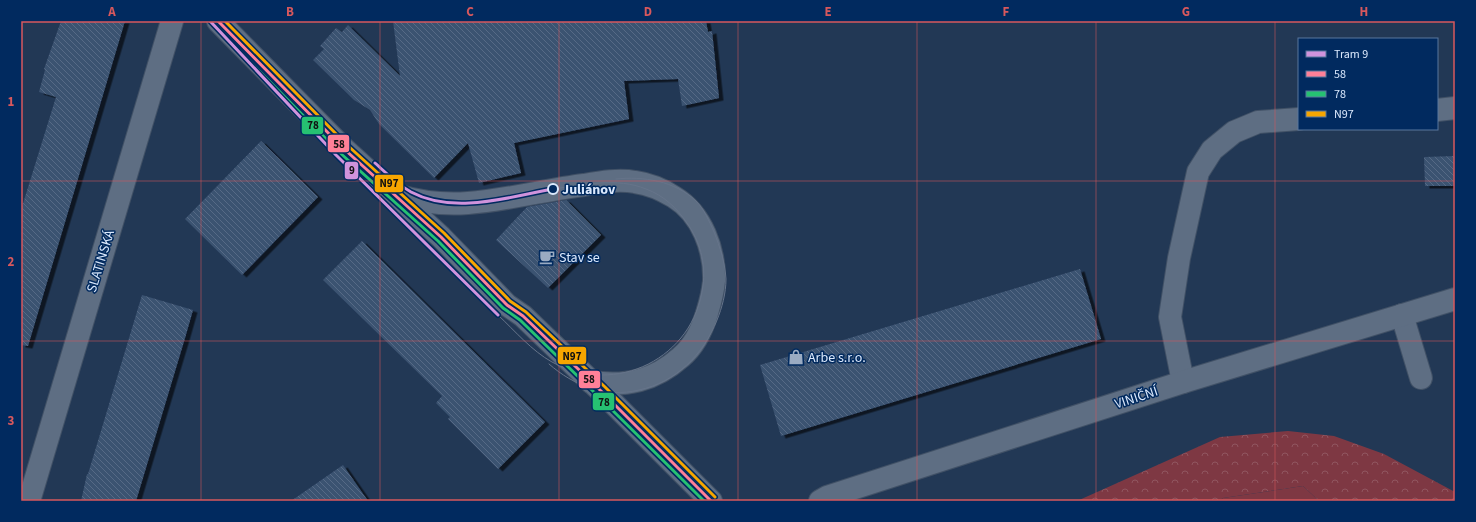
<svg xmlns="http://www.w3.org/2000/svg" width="1476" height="522" font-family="'Source Sans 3',sans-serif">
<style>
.forest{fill:url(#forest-crowns)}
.green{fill:#7e3843}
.building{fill:url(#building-back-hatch);filter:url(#shadow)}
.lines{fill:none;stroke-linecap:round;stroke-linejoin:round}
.minor-casing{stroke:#415166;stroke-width:24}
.minor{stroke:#5e6e83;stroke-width:22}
.tram{stroke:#66748a;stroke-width:1}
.bus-1-casing{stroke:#012a5f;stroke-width:6}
.bus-2-casing{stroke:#012a5f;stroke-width:6}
.bus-3-casing{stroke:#012a5f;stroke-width:6}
.bus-1{stroke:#ff8098;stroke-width:3}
.bus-2{stroke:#26c172;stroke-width:3}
.bus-3{stroke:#f7a600;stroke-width:3}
.tram-1-casing{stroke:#012a5f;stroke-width:6}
.tram-1{stroke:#d093dc;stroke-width:3}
.grid{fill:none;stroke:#d7585d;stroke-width:1;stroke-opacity:0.55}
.stop-dot{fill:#012a5f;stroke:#dbe9fd;stroke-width:2}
.labels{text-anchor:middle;stroke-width:3;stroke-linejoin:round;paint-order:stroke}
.stop-label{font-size:14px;font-weight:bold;fill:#dbe9fd;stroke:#012a5f;text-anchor:start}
.poi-label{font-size:14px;fill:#dbe9fd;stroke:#012a5f;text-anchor:start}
.street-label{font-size:14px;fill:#dbe9fd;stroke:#012a5f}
.line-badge{stroke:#012a5f;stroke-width:1.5}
.pale-badge-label{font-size:11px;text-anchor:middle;font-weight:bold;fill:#111}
.neatline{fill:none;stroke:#d7585d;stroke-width:1.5}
.grid-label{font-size:13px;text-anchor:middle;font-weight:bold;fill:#d7585d}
</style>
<defs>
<pattern id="forest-crowns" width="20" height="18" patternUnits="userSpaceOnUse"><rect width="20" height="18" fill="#7e3843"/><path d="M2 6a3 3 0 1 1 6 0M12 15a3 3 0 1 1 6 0" fill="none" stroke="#90555f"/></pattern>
<pattern id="building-back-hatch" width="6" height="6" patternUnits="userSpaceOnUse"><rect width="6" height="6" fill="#3b5271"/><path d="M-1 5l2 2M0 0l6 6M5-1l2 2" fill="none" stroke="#576b86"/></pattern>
<filter id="shadow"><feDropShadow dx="4.5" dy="2.5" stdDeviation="0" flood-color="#0009"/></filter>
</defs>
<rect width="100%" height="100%" fill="#223855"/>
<polygon class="forest" points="1288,431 1334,436 1384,454 1455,492 1455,501 1319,501 1303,486 1223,498 1219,501 1077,501 1220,437"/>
<polygon class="green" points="1303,486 1319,501 1219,501 1223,498"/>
<g class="building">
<polygon points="61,21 125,21 28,346 21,345 21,210 56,97 39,92 45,70 44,69"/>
<polygon points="393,21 706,21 708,32 712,31 719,98 682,106 678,79 624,81 629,119 514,143 521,173 479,183 468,143 434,178 379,124 370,110 354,100 313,60 324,49 320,46 336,28 342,32 348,25 400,76"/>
<polygon points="261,141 318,197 242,275 185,219"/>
<polygon points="1455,156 1455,186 1425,186 1424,157"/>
<polygon points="566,200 601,235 548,288 496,240 527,207"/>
<polygon points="362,241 545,422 498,469 448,419 450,417 436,403 442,396 323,280"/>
<polygon points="1080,269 1101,339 781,436 760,365"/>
<polygon points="142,295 193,310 185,338 136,501 81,501 87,474 88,474"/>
<polygon points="343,465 368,501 291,501"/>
</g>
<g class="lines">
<defs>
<g id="minor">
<polyline points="218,21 343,148 441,237 507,305 523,316 601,391 711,501"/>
<polyline points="1437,110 1455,108"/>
<path d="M 396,195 C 420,202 442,205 468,203 C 507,200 545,190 584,185 C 601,182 619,179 635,182 C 649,184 663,190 674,197 C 702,214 715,250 714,281 C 713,292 710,303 707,313 C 702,330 694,346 681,357 C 654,381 626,387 591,382"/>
<polyline points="1402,315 1421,378"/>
<polyline points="1183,382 1170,317 1179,258 1198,172 1212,150 1234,132 1258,122 1299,119"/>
<polyline points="29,501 172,21"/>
<polyline points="820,501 827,497 1183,382 1455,299"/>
</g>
</defs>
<use href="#minor" class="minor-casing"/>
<use href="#minor" class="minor"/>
<g class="tram">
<path d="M 498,315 C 515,331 532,351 552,362 C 616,397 694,358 703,286 C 706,263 700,241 687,223 C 677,208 663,195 646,189 C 617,177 583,185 553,189"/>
<path d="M 549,364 C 574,386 606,398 639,390 C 676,382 703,355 717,320 C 722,308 726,293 726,279 C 725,263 720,247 714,232 C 709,221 704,209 696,201 C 675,181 643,176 616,179"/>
</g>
<defs>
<polyline id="bus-1" points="218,21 343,148 441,237 507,305 523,316 601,391 711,501"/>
<polyline id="bus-2" points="214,25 339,152 438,241 503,308 520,320 597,395 704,501"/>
<polyline id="bus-3" points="225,21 346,144 444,233 510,301 526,312 605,387 715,497"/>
</defs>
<use href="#bus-1" class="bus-1-casing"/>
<use href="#bus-2" class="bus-2-casing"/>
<use href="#bus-3" class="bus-3-casing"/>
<use href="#bus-1" class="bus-1"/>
<use href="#bus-2" class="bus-2"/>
<use href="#bus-3" class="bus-3"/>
<defs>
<g id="tram-1">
<polyline points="210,21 336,155 498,315"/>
<path d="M 375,163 C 386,173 397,184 411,192 C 454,215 509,197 553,189"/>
</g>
</defs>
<use href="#tram-1" class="tram-1-casing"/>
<use href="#tram-1" class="tram-1"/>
</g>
<path class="grid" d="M 201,21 L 201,501M 380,21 L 380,501M 559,21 L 559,501M 738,21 L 738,501M 917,21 L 917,501M 1096,21 L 1096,501M 1275,21 L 1275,501M 21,181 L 1455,181M 21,341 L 1455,341"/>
<defs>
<symbol id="cafe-bare" viewBox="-9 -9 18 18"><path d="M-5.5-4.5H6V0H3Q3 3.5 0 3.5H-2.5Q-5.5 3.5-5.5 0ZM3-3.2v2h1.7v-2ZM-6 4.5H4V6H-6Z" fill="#9aabc2" stroke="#012a5f" stroke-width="2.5" paint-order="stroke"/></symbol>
<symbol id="shop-bare" viewBox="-9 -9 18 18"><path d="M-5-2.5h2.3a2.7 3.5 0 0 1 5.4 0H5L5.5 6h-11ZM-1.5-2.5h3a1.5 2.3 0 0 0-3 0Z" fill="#9aabc2" stroke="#012a5f" stroke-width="2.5" paint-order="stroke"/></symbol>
</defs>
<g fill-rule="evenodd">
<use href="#cafe-bare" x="536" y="246" width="22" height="22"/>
<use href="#shop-bare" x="785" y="346" width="22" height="22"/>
</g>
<circle class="stop-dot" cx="553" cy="189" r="5"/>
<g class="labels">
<g class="stop-label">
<text x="562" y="194">Juliánov</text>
</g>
<g class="poi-label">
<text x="559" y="262">Stav se</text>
<text x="808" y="362">Arbe s.r.o.</text>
</g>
<g class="street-label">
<text transform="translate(100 261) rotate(-73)" y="5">SLATINSKÁ</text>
<text transform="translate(1136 397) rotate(-18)" y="5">VINIČNÍ</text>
</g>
</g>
<g class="line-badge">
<rect x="301" y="116" width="23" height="19" rx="4" fill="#26c172"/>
<rect x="327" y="134" width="23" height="19" rx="4" fill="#ff8098"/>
<rect x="344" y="161" width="15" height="19" rx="4" fill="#d093dc"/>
<rect x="374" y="174" width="30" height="19" rx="4" fill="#f7a600"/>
<rect x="557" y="346" width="30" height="19" rx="4" fill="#f7a600"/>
<rect x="578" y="370" width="23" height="19" rx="4" fill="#ff8098"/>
<rect x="592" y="392" width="23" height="19" rx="4" fill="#26c172"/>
</g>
<g class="pale-badge-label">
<text x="313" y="129">78</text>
<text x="339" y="148">58</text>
<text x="352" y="174">9</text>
<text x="389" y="187">N97</text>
<text x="572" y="360">N97</text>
<text x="589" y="383">58</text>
<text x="604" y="406">78</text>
</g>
<rect width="1476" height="522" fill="none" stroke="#012a5f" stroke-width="44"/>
<rect x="1298" y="38" width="140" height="92" fill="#012a5f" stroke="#58769e"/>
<rect x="1306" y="51" width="20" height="6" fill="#d093dc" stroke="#58769e"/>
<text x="1334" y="58" font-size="12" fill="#dbe9fd">Tram 9</text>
<rect x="1306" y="71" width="20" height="6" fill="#ff8098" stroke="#58769e"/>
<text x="1334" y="78" font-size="12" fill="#dbe9fd">58</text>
<rect x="1306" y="91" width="20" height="6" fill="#26c172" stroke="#58769e"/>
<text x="1334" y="98" font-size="12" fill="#dbe9fd">78</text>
<rect x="1306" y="111" width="20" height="6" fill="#f7a600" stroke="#58769e"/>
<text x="1334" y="118" font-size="12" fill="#dbe9fd">N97</text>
<rect x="22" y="22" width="1432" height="478" class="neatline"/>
<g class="grid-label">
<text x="112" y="16">A</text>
<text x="290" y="16">B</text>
<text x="470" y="16">C</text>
<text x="648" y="16">D</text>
<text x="828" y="16">E</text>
<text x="1006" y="16">F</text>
<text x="1186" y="16">G</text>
<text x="1364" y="16">H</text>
<text x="11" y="106">1</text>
<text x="11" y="266">2</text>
<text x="11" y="425">3</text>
</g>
</svg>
